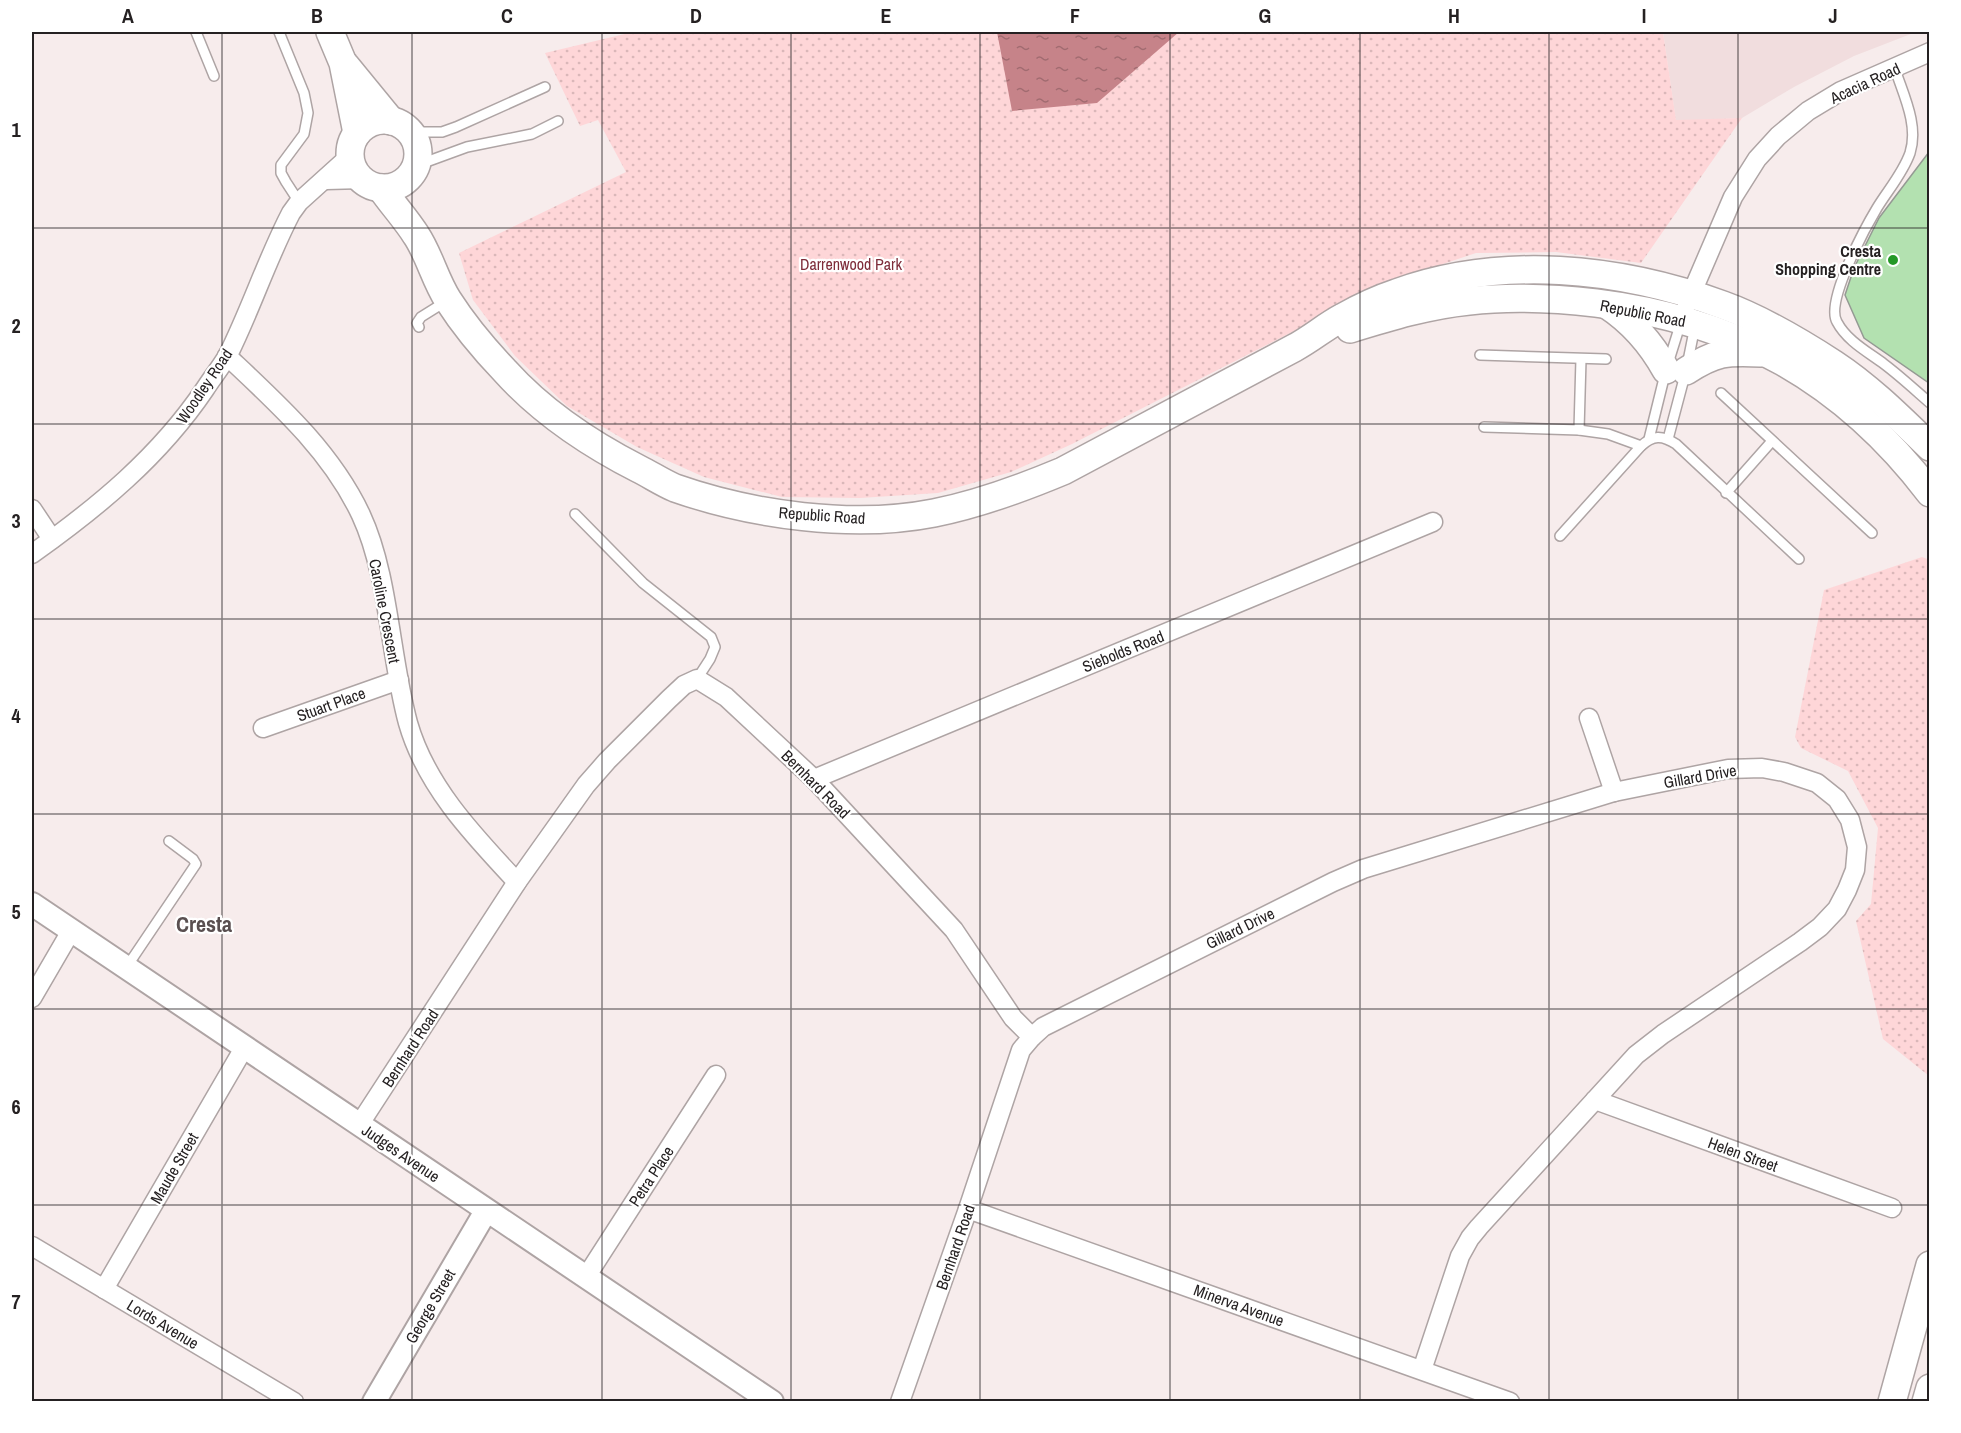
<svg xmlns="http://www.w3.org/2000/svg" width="1961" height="1433" font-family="'Archivo Narrow',sans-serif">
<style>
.built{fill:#f1ddde}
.park{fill:url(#park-dots)}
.water{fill:url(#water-ripples)}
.building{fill:#b3e1b0;stroke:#949a93;stroke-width:1.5}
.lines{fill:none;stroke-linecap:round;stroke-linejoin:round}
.service-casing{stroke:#aea4a4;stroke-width:12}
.minor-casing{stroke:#aea4a4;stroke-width:21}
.tertiary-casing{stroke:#aea4a4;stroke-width:26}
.secondary-casing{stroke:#aea4a4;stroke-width:30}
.service{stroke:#fff;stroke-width:9}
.minor{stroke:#fff;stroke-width:18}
.tertiary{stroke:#fff;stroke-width:22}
.secondary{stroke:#fff;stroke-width:27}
.grid{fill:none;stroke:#252122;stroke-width:1.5;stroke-opacity:0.55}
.poi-dot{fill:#259827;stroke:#fff;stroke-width:2}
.labels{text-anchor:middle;stroke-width:4.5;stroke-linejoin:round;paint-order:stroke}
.street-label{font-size:16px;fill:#252122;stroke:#fff}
.poi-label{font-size:16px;font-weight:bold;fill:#252122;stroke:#fff;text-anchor:end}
.park-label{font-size:16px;fill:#7e2c39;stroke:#fff}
.district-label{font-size:22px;font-weight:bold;fill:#594f50;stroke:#fff}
.neatline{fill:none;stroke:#252122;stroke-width:2}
.grid-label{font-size:20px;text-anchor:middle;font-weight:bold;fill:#252122}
</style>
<defs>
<pattern id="park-dots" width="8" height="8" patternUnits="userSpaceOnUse" patternTransform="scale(1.5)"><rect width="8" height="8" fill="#fed6d8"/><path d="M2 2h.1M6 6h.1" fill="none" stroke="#dab7b9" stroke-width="1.8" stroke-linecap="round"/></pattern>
<pattern id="water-ripples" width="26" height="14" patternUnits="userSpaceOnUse" patternTransform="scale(1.5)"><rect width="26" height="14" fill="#c68389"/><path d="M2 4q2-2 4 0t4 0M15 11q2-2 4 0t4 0" fill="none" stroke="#a16b70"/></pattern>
</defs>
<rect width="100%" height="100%" fill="#f7ecec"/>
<polygon class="built" points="1663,32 1916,32 1854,56 1794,87 1742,118 1676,121"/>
<g class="park">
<polygon points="633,32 1663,32 1676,120 1742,118 1641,263 1556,252 1476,253 1392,281 1072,444 1011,472 938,493 860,498 782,497 704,477 637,447 567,406 515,356 473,300 459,253 626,172 598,120 580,126 545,53"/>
<polygon points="1922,557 1930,560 1929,1076 1883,1039 1856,921 1871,904 1878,828 1848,771 1801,748 1795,737 1824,590"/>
</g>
<polygon class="water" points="997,32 1179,32 1097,103 1012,111"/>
<polygon class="building" points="1929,152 1929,383 1864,338 1845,295 1854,268 1879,218"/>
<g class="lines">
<defs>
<g id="service">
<polyline points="196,32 214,76"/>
<polyline points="279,32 304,93 308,113 304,134 281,165 281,173 286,182 299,202"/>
<path d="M 1895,69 C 1903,94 1919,125 1910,153 C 1903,173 1888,190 1877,208 C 1865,228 1825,302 1837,322 C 1847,341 1868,352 1884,364 C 1900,376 1915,390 1930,403"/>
<polyline points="411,132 442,132 456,127 545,87"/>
<polyline points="415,166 467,147 532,134 558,121"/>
<polyline points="419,327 417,323 421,317 445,302"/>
<polyline points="1480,355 1606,359"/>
<polyline points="1721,393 1872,533"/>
<polyline points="1484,427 1579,430 1608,434 1641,446"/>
<polyline points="1579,430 1581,359"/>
<polyline points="1649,439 1666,370 1681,322"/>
<polyline points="1668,439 1686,371 1695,326"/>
<polyline points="1726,493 1772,441"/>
<polyline points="575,514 643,583 711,637 715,647 710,659 697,679"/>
<path d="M 1560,536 L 1641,446 C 1653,435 1662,435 1676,444 L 1799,559"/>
<polyline points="126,968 196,864 193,859 169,841"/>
</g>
<g id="minor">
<polyline points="326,180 363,179"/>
<polyline points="1687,304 1733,197 1757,159 1778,136 1808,111 1841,91 1930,52"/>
<path d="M 227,356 C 277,403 331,451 361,515 C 389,575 390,657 408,723 C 426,786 473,835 517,882"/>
<polyline points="32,509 52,539"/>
<path d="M 32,554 C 98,507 159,457 205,389 C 212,378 221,367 228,355 C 251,309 267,259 291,213 L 299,202 L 350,156"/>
<polyline points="1589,718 1614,792"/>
<polyline points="263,728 399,680"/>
<polyline points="814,779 1433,522"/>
<polyline points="32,998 71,931"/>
<polyline points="1595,1100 1892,1208"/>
<polyline points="359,1125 517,882 586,785 607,761 669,699 684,685 697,679 726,697 814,779 954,930 1013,1018 1032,1037"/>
<polyline points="968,1209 1510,1402"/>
<polyline points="32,1246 294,1402"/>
<polyline points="586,1277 716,1075"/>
<polyline points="104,1289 244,1048"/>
<polyline points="900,1402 968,1209 1021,1050 1032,1037 1043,1027 1333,882 1363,869 1614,792 1728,769 1762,768 1784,772 1817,783 1837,799 1850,820 1857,847 1855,870 1847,890 1837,909 1820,927 1800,942 1663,1034 1636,1055 1479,1227 1470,1238 1460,1256 1422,1370"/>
</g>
<g id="tertiary">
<polyline points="32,904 772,1402"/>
<polyline points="374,1402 486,1211"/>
</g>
<g id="secondary">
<polyline points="330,32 343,63 357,133"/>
<polyline points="346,66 391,121"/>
<circle cx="384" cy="154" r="34"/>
<path d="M 381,188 C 392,204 406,219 416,235 C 429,254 435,280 448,300 C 464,325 484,349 505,371 C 542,412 590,444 639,469 C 651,475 663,483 675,488 C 752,515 853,529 934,513 C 979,504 1020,489 1063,471 C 1140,430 1217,389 1294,348 C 1311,339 1326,326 1343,317 C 1359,308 1378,299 1396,293 C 1501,255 1619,267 1723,305 C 1762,319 1800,342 1834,364 C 1869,387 1900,418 1930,447"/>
<path d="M 1607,305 C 1633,322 1651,343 1666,370"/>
<path d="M 1350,329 C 1389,317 1428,305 1469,301 C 1512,296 1553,298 1596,303 C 1736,320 1844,380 1930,493"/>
<path d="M 1686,371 C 1715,352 1727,351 1761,353"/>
<polyline points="1892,1402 1930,1265"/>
<polyline points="1926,1402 1930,1388"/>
</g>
</defs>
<use href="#service" class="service-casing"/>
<use href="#minor" class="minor-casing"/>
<use href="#tertiary" class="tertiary-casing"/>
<use href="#secondary" class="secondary-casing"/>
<use href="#service" class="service"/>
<use href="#minor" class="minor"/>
<use href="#tertiary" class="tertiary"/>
<use href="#secondary" class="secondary"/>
</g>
<path class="grid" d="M 222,32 L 222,1402M 412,32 L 412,1402M 602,32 L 602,1402M 791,32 L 791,1402M 980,32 L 980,1402M 1170,32 L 1170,1402M 1360,32 L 1360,1402M 1549,32 L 1549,1402M 1738,32 L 1738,1402M 32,228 L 1930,228M 32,424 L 1930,424M 32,619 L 1930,619M 32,814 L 1930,814M 32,1009 L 1930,1009M 32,1205 L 1930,1205"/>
<circle class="poi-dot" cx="1893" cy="260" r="6"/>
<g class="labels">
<g class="street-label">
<text transform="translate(1865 83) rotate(-25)" y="6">Acacia Road</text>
<text transform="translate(1643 313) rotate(11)" y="6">Republic Road</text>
<text transform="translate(204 386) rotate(-56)" y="6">Woodley Road</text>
<text transform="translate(822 515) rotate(4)" y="6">Republic Road</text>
<text transform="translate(385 611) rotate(79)" y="6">Caroline Crescent</text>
<text transform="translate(1123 651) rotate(-22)" y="6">Siebolds Road</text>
<text transform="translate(331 704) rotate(-20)" y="6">Stuart Place</text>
<text transform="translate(1700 776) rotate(-10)" y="6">Gillard Drive</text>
<text transform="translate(816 784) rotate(45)" y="6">Bernhard Road</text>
<text transform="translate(1240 928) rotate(-26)" y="6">Gillard Drive</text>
<text transform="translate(410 1048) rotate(-57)" y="6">Bernhard Road</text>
<text transform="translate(401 1153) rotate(34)" y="6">Judges Avenue</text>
<text transform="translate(1743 1154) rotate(20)" y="6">Helen Street</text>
<text transform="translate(174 1168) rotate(-60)" y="6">Maude Street</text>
<text transform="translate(651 1176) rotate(-57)" y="6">Petra Place</text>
<text transform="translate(955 1247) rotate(-71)" y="6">Bernhard Road</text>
<text transform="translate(1239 1305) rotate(20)" y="6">Minerva Avenue</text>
<text transform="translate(430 1306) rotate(-60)" y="6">George Street</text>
<text transform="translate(163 1324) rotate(31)" y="6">Lords Avenue</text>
</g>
<g class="poi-label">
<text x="1881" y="257">Cresta<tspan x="1881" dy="18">Shopping Centre</tspan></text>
</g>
<g class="park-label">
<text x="851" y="270">Darrenwood Park</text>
</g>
<g class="district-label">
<text x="204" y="932">Cresta</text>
</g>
</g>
<rect width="1961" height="1433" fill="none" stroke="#ffffff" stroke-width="66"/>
<rect x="33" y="33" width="1895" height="1367" class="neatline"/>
<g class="grid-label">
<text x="128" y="23">A</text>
<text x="317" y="23">B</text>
<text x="507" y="23">C</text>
<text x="696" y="23">D</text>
<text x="886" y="23">E</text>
<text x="1075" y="23">F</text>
<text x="1265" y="23">G</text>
<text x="1454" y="23">H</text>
<text x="1644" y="23">I</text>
<text x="1833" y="23">J</text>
<text x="16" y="137">1</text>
<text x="16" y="333">2</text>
<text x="16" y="528">3</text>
<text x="16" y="723">4</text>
<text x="16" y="919">5</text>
<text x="16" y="1114">6</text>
<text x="16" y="1309">7</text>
</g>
</svg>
